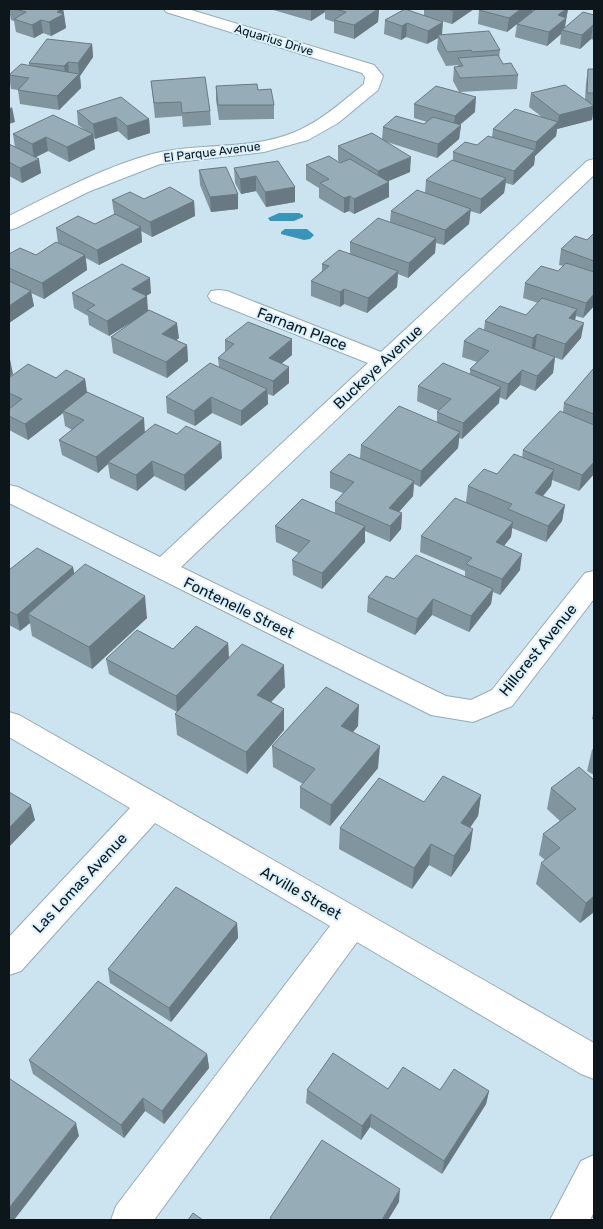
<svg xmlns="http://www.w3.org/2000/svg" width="603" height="1229" font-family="Rubik,sans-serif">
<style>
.water{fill:#3894b8}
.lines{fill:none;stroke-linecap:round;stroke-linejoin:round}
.minor-casing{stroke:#94abb6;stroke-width:2}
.major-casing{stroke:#94abb6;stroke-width:2}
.minor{fill:#fff;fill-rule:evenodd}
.major{fill:#fff;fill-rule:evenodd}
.wall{fill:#81959e}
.shaded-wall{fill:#697981}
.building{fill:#96adb8;stroke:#697981}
.labels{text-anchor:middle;stroke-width:4;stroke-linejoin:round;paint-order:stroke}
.far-street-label{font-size:12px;fill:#0d161a;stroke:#d9f1fd}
.street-label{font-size:15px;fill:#0d161a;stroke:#d9f1fd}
</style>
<rect width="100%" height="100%" fill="#cce4ef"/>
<g class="water">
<polygon points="279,213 299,213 303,215 303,217 294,221 270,221 268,218"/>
<polygon points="285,229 307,229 314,235 310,239 304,240 281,234 281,232"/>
</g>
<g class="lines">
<defs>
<g id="minor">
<path d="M 164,9 L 188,9 L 374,65 L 383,76 L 378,90 L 338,123 L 308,140 L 264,152 L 160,164 L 88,192 L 16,228 L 9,230 L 9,216 C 55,193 102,168 152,154 C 198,142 250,151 295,132 C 321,121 342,102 364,84 L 365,77 L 362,73 L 166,12 Z"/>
<polygon points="594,159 594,175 181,567 446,696 471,700 492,690 585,573 594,571 594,599 512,706 473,722 431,715 9,503 9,485 18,487 160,557 368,363 211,301 208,296 211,291 219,290 227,291 381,352 587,161"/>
<polygon points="9,712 19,715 594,1043 594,1079 581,1074 357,942 154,1220 111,1220 116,1206 330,926 155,823 21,971 9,975 9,937 130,808 9,737"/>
</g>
<polygon id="major" points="594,1155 594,1212 590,1220 550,1220 581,1161"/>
</defs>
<use href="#minor" class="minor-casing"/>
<use href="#major" class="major-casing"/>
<use href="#minor" class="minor"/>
<use href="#major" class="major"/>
</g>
<g class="wall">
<polygon points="9,9 63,9 66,28 51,36 43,33 34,38 16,32 14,21 11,20"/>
<polygon points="270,9 379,9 378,22 354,39 334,33 334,22 325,19 325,12 311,21"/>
<polygon points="418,9 474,9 452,24 438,20 442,35 500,50 499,58 503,64 518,75 517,89 459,92 475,112 460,125 461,125 459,139 437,158 387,142 410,172 388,181 389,197 354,214 349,211 344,213 319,198 319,188 306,180 306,165 341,163 338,161 338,146 382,140 383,127 424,124 427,122 414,118 414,104 459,92 453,81 454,67 458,66 458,65 446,66 437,49 438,38 427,44 406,37 401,40 384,34 385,20 424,15 424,10"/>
<polygon points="481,9 533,9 532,11 536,9 568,9 565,27 594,15 594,40 591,39 580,49 560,44 561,34 547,46 515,37 517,24 507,32 478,24 479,10"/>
<polygon points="92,44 93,57 80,76 81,88 59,110 20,104 18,90 11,89 9,75 29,66 29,63"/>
<polygon points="588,69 594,69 594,107 592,120 557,129 556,136 535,156 534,165 513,185 506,183 504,193 480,214 470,211 469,224 444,245 436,243 435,253 408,278 398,274 397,287 367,313 344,304 340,307 311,296 311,281 322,271 322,264 350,253 350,242 390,222 391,211 425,193 426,180 453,160 453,152 477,145 492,137 493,129 542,117 529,107 531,93 585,100 586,83"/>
<polygon points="151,81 210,111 211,125 183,127 182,116 155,118"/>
<polygon points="216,86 258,90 274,105 274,119 219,120 216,100"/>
<polygon points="77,111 149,119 150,133 128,140 118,131 95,139 94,137 95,149 69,162 48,151 36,157 41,173 22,183 9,176 9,144 15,147 13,134 85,130 78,125"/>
<polygon points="234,168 295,187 295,202 266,207 256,191 241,194 235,183"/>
<polygon points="199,170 238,209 211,212 200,185"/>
<polygon points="144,199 194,201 195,216 152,237 141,231 142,242 99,265 86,258 87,270 44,299 31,293 34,306 9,323 9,254 36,255 58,243 56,228 95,224 114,214 112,200"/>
<polygon points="594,233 594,306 583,318 576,316 575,320 581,338 562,360 551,356 555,357 553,373 535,391 520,385 506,400 499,397 499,403 462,439 459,438 458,448 420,487 414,484 413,496 399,512 402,513 401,529 390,542 365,531 365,542 322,589 293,575 292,560 299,553 276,542 275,526 335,513 335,502 343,493 330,488 330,472 360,458 361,445 437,422 437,412 439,411 417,401 418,386 470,374 470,369 477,362 462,357 464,341 484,330 485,321 526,315 538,303 523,298 525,283 558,271 563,266 559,265 561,249 587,240"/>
<polygon points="72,293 151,293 146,296 148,311 179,338 176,340 187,345 188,361 167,378 113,353 111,337 142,315 109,336 89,325 88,316 74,308"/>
<polygon points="292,339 292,355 281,364 289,383 273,396 268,394 268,404 241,426 212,413 195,426 167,413 166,397 219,367 218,358 225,352 225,340"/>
<polygon points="594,365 594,474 579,491 552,480 551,486 543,496 565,505 562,521 546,542 512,528 511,537 504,546 520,570 500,595 493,592 491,604 469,632 432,615 415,635 367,612 368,597 394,579 465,576 465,571 420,552 421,536 466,502 468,486 497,474 522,458 523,450 563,412 564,403 594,369"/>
<polygon points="9,378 85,379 87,392 145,432 222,458 185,491 154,476 137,491 110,478 108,464 98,473 62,455 59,440 72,430 65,426 63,413 28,440 9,430 9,409 10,408 9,408"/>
<polygon points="73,567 74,573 147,618 92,669 32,636 30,623 20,631 9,625 9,570"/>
<polygon points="228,643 229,658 285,687 271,702 284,709 284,730 247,774 177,735 175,714 177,712 109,674 106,659"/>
<polygon points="594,710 594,720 592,719"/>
<polygon points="358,726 353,732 378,768 330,826 300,808 300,787 303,784 273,767 272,746"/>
<polygon points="594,747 594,775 587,771 592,750"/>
<polygon points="594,780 594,912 580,923 536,884 541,863 545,860 539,855 543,834 560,821 547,809 551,788"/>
<polygon points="481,795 478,816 470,828 470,850 451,877 429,865 412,889 339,849 340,828 424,802"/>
<polygon points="237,923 238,938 171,1022 110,983 108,969"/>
<polygon points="207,1054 209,1068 164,1124 145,1111 124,1138 33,1074 29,1060"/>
<polygon points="388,1089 440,1090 489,1091 486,1104 442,1174 370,1127 361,1140 306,1103 307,1090"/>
</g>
<g class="shaded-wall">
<polygon points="62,9 63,9 64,14 66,28 51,36 49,22 57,12"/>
<polygon points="311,9 325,9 325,12 311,21"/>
<polygon points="379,9 378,22 354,39 354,25"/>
<polygon points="456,9 474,9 452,24 453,11"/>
<polygon points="521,9 533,9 532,12 507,32 509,18"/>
<polygon points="566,9 568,9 564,31 562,30 561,34 547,46 549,32 558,15"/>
<polygon points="41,20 43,33 34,38 32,25"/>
<polygon points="443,22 442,35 438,35 438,38 427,44 428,31"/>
<polygon points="407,23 406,37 401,40 402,26"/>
<polygon points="593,25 591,39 580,49 582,35"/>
<polygon points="92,44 93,57 80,76 81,88 59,110 57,96 79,74 78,63"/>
<polygon points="68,62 69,76 66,80 64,66"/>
<polygon points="476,97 475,112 453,130 455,116"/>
<polygon points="594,106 592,120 557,129 556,136 535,156 534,165 513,185 514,171 535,151 536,142 558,122 559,115"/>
<polygon points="12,107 15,122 9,124 9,109"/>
<polygon points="116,117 118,131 95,139 93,124"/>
<polygon points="149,119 150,133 128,140 127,126"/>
<polygon points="461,125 459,139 437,158 438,144"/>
<polygon points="93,134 95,149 69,162 67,147"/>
<polygon points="46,137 48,151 34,158 32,144"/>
<polygon points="411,157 410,172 377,186 378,171"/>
<polygon points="39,159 41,173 22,183 20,168"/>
<polygon points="256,176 256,191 241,194 240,179"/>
<polygon points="506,178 504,193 480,214 481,199"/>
<polygon points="389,182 389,197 354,214 354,199"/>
<polygon points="295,187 295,202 266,207 265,192"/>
<polygon points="238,194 238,209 211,212 210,197"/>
<polygon points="350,196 349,211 344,213 344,198"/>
<polygon points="194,201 195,216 152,237 150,222"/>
<polygon points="471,209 469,224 444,245 445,230"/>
<polygon points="141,227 142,242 99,265 97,250"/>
<polygon points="436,238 435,253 408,278 409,263"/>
<polygon points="85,255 87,270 44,299 42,283"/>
<polygon points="398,271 397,287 367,313 368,298"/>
<polygon points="150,278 151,293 133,304 132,289"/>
<polygon points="344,289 344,304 340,307 340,292"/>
<polygon points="31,291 34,306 9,323 9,306"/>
<polygon points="594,294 594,306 583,318 586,303"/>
<polygon points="147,296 148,312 109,336 107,321"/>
<polygon points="577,309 574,325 569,318"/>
<polygon points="177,323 179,338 164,350 162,334"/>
<polygon points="584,323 581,338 562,360 565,344"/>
<polygon points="537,334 535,350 531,354 533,338"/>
<polygon points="292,339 292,355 269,374 269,358"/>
<polygon points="187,345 188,361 167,378 166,362"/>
<polygon points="555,357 553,373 535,391 537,376"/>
<polygon points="10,359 13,374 9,378 9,360"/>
<polygon points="289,367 289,383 273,396 273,381"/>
<polygon points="522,370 520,385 506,400 508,384"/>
<polygon points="85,379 87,394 63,411 63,413 28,440 25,424"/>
<polygon points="501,387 499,403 462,439 463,423"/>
<polygon points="267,389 268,404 241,426 241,411"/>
<polygon points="211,397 212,413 195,426 194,411"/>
<polygon points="144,418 145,434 108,462 108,464 98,473 96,457"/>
<polygon points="460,432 458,448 420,487 421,471"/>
<polygon points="221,442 222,458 185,491 184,475"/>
<polygon points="152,461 154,476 137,491 136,475"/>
<polygon points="594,462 594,474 579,491 582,475"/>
<polygon points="554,470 551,486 533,508 535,493"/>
<polygon points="414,481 413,496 388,524 389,508"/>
<polygon points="565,505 562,521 546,542 548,526"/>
<polygon points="402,513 401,529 390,542 390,526"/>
<polygon points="513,522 511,537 494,558 496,542"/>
<polygon points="365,526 365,542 322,589 322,573"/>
<polygon points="522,554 520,570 500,595 502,579"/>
<polygon points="73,567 76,583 28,614 30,623 20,631 17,615"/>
<polygon points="493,589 491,604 469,632 471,616"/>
<polygon points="145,596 147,618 92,669 89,647"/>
<polygon points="433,599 432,615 415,635 417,619"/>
<polygon points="228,643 229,659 177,712 176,696"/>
<polygon points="284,665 285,687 258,716 257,695"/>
<polygon points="359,705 358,726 340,747 341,726"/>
<polygon points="284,709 284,730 247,774 246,752"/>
<polygon points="380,746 378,768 330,826 331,805"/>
<polygon points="481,795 478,816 458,844 461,823"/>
<polygon points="31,805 35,820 9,847 9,828"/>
<polygon points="473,829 470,850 451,877 454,856"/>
<polygon points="431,844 429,865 412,889 414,868"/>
<polygon points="594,896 594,912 580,923 586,903"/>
<polygon points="237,923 238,938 171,1022 169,1008"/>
<polygon points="207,1054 209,1068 164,1124 162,1111"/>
<polygon points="489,1091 486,1104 442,1174 444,1161"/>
<polygon points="143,1098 145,1111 124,1138 121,1125"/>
<polygon points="371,1114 370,1127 361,1140 362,1126"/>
<polygon points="76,1123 79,1136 14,1220 9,1220 9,1208"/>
<polygon points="400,1189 399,1202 388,1220 382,1220"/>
</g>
<g class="building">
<polygon points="15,9 62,9 57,12 64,14 49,22 41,20 32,25 14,19 26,12"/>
<polygon points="335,9 378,9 354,25 334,20 346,12"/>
<polygon points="405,9 443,22 428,31 407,23 402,26 385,20"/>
<polygon points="447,9 456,9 453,11"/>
<polygon points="481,9 521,9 509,18 479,10"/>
<polygon points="536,9 566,9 558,15 566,18 549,32 517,24"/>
<polygon points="583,12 594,15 594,26 593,25 582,35 562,30"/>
<polygon points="489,31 500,50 472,52 471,50 447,52 438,35"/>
<polygon points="47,39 92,44 78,63 68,62 64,66 29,63"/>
<polygon points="498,55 503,64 511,63 518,75 460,78 454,67 463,66 458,58"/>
<polygon points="21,64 79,74 57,96 18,90 29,78 9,75"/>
<polygon points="588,69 594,69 594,93 587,93"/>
<polygon points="205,77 210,111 182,113 181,102 154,103 151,81"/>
<polygon points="257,84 258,90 271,89 274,105 218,105 216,86"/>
<polygon points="565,85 594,106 559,115 531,93"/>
<polygon points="436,86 476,97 455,116 414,104"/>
<polygon points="121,97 149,119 127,126 116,117 93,124 77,111"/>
<polygon points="515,109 558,122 536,142 493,129"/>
<polygon points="53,115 93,134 67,147 46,137 32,144 13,134"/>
<polygon points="396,116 424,124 433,117 461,125 438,144 383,127"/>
<polygon points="372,133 411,157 378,171 338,146"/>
<polygon points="488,136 535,150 514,171 453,152 465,142 477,145"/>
<polygon points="9,144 39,159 20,168 9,162"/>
<polygon points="329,156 340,163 350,159 389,182 354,199 350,196 344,198 320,183 329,179 306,165"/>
<polygon points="452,160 506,178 481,199 426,180"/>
<polygon points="278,161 295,187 265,192 256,176 240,179 234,168"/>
<polygon points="226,167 238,194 210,197 199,170"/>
<polygon points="170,187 194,201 150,222 112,200 130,192 144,199"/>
<polygon points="417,190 471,209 445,230 391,211"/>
<polygon points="115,214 141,227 97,250 56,228 78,216 95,224"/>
<polygon points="378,218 436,238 409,263 350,242"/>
<polygon points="594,233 594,261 561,249 575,236 587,240"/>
<polygon points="56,242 85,255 42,283 9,268 9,254 20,248 36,255"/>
<polygon points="339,250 398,271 368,298 344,289 340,292 311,281 329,266 322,264"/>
<polygon points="566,263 594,272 594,294 586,303 525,283 541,266 558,271"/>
<polygon points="122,264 150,278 132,289 147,296 107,321 87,310 95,305 72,293"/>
<polygon points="9,281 31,291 9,306"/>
<polygon points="542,298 577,309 569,318 584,323 565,344 537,334 533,338 485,321 500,306 526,315"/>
<polygon points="149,310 177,323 162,334 187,345 166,362 111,337"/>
<polygon points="248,322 292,339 269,358 289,367 273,381 218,358 234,344 225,340"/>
<polygon points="479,328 555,357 537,376 522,370 508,384 470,369 489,351 464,341"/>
<polygon points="210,363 267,389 241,411 211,397 194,411 166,397"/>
<polygon points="443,363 501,387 463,423 437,412 451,399 418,386"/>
<polygon points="28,364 56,378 66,370 85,379 25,424 9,416 9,409 22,399 9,393 9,378"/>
<polygon points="593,369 594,369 594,414 564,403"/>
<polygon points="87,392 144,418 96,457 59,440 84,420 63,411"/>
<polygon points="399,406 460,432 421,471 361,445"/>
<polygon points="560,411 594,425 594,462 582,475 523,450"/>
<polygon points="155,424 177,434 186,426 221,442 184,475 152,461 136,475 108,462"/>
<polygon points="349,454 414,481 389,508 402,513 390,526 335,502 354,482 330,472"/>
<polygon points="514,454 554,470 535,493 565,505 548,526 508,509 512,504 468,486 484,469 497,474"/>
<polygon points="455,498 513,522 496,542 522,554 502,579 466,564 472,558 421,536"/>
<polygon points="302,499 365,526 322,573 292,560 310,541 275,526"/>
<polygon points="37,548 73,567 17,615 9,611 9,570"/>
<polygon points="416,555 493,589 471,616 433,599 417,619 368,597 386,576 394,579"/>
<polygon points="85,564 145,596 89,647 28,614"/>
<polygon points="196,626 228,643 176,696 106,659 137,630 173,649"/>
<polygon points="242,644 284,665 257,695 284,709 246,752 175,714"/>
<polygon points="326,687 359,705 341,726 380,746 331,805 300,787 315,769 272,746"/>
<polygon points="579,767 594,780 594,896 586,903 541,863 560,848 543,834 576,809 551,788"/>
<polygon points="443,776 481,795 461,823 473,829 454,856 431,844 414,868 340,828 379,778 424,802"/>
<polygon points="9,792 31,805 9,828"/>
<polygon points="176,887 237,923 169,1008 108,969"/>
<polygon points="98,981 207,1054 162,1111 143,1098 121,1125 29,1060"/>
<polygon points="333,1053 388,1089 403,1067 440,1090 454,1069 489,1091 444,1161 371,1114 362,1126 307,1090"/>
<polygon points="10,1079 76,1123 9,1208 9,1080"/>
<polygon points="322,1140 400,1189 382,1220 273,1220 270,1218"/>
<polygon points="193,1213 203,1220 188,1220"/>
</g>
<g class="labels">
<g class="far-street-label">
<text transform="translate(274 40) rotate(17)" y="4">Aquarius Drive</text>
<text transform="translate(212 152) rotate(-7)" y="4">El Parque Avenue</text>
</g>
<g class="street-label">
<text transform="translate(302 329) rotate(21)" y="5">Farnam Place</text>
<text transform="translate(378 367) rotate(-43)" y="5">Buckeye Avenue</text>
<text transform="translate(239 608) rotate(26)" y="5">Fontenelle Street</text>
<text transform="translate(538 650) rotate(-51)" y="5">Hillcrest Avenue</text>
<text transform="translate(80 883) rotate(-47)" y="5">Las Lomas Avenue</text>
<text transform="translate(301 893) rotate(30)" y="5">Arville Street</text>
</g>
</g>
<rect width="603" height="1229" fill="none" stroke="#0d161a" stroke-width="20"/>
</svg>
